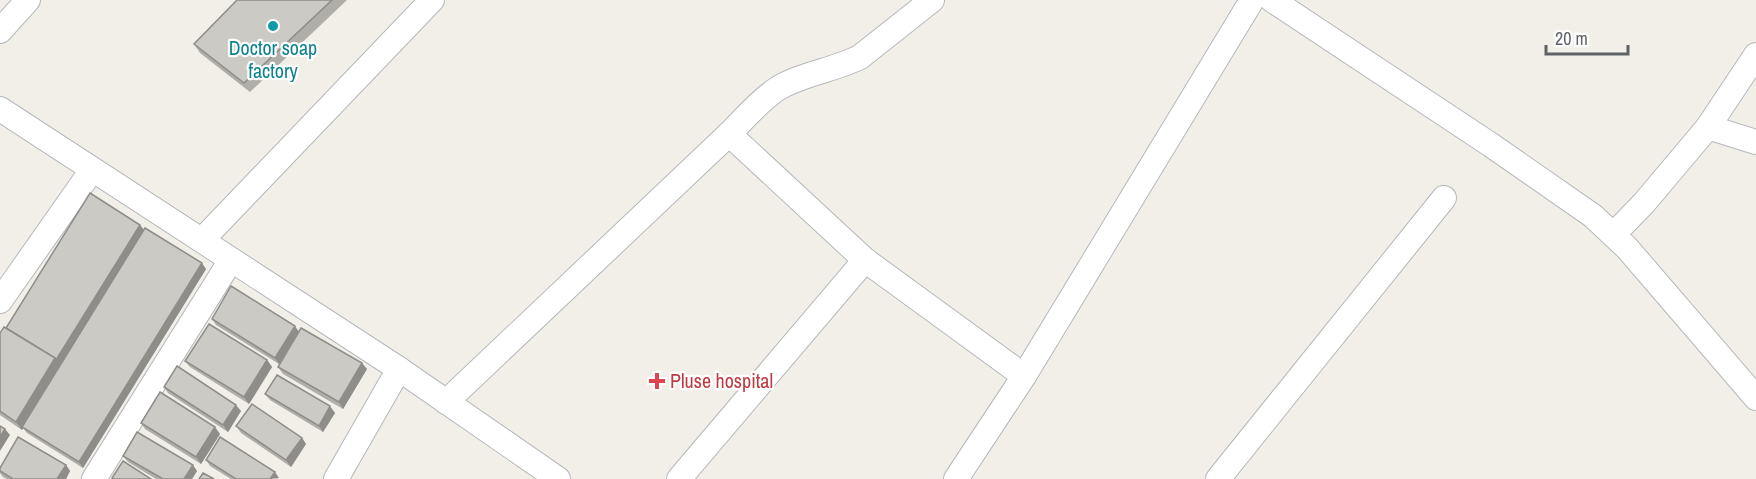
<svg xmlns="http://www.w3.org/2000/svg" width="1756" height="479" font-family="'Archivo Narrow',sans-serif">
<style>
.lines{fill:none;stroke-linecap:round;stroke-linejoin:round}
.street-casing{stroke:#b5b8bc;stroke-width:26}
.street{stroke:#fff;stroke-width:24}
.wall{fill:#afaea9}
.shaded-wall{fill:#8f8d8a}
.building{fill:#cccac5;stroke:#8f8d8a;stroke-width:1.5}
.culture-dot{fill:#0f9aa8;stroke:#fff;stroke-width:2}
.health-dot{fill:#e0444e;stroke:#fff;stroke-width:2}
.labels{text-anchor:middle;stroke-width:4.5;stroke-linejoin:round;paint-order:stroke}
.culture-label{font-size:20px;fill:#0d838f;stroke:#fff}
.health-label{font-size:20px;fill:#be3a42;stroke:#fff;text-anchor:start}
</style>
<rect width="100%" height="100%" fill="#f1efe8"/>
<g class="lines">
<defs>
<g id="street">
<polyline points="1272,0 1491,145 1593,216 1627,248 1756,398"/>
<polyline points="0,31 28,0"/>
<polyline points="0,109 399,369 558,479"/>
<polyline points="1708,127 1756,142"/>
<path d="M 729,134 C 744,119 759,101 777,89 C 800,74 835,70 860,57 L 932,0"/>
<polyline points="1613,235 1644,203 1708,127 1756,55"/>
<polyline points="202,240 432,0"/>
<polyline points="0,301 92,170"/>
<polyline points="446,402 729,134 865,260 1024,376"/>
<polyline points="94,479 231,260"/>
<polyline points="336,479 399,369"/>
<polyline points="679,479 865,260"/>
<polyline points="956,479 1024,376 1252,0"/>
<polyline points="1218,479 1444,198"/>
</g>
</defs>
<use href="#street" class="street-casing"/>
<use href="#street" class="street"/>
</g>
<g class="wall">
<polygon points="237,0 347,0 250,92 200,53 194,44"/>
<polygon points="144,230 206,269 83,468 27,433 23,428 22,430 0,415 0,333"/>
<polygon points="212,319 299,331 367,369 343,409 283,374 278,367 287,352 279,364 216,325"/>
<polygon points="267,360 272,367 249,404 190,367 185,361"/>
<polygon points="164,387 241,411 228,432 168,393"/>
<polygon points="265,394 335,413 323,432 270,400"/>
<polygon points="141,423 220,434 201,464 145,429"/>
<polygon points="236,426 302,438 306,444 291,467 241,433"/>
<polygon points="123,456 197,471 192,479 156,479 128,462"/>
<polygon points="206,460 279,478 231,479 210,466"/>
<polygon points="66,465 70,471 66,479 7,479 3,477 0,473 0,471"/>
</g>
<g class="shaded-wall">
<polygon points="140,225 145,231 22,430 16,422 55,358"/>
<polygon points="202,263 206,269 83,468 79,462"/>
<polygon points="295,326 299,332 279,364 275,358"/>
<polygon points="267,360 272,367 249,404 244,397"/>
<polygon points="362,363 367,369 343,409 339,402"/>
<polygon points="236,405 241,411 228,432 223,425"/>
<polygon points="330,406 335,413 323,432 319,426"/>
<polygon points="215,427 220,434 201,464 196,457"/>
<polygon points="5,429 10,435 0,451 0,437"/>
<polygon points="302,438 306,444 291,467 286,460"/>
<polygon points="66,465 70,471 66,479 57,479"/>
<polygon points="193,465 197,471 192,479 184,479"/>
<polygon points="275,472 279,478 270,479"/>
</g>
<g class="building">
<polygon points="237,0 332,0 244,83 194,44"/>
<polygon points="90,193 140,225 56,360 55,358 6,328"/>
<polygon points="145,228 202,263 79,462 22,427"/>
<polygon points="231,286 295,326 275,358 212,319"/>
<polygon points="209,324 267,360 244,397 185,361"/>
<polygon points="4,327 55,358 16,422 0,411 0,333"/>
<polygon points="301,328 362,363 339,402 278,367"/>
<polygon points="177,366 236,405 223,425 164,387"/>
<polygon points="277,375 330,406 319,426 265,394"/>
<polygon points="160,392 215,427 196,457 141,423"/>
<polygon points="252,404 302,438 286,460 236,426"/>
<polygon points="0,426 5,429 0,437"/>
<polygon points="137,432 193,465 184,479 163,479 123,456"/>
<polygon points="18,437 66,465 57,479 13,479 0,471 0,468"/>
<polygon points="220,437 275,472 270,479 236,479 206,460"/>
<polygon points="123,461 151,479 114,479 112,478"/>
<polygon points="203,473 214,479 199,479"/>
</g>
<circle class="culture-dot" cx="273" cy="26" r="6"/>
<path class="health-dot" d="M654 372h6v6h6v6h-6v6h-6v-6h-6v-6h6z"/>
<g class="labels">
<g class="culture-label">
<text x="273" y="55">Doctor soap<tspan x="273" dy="23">factory</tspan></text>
</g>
<g class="health-label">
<text x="670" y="388">Pluse hospital</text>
</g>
</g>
<path d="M1546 45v9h82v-9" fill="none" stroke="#5f6368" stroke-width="3"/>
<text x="1555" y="45" font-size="18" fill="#5f6368" stroke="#ffffff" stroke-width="4.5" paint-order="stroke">20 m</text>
</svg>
